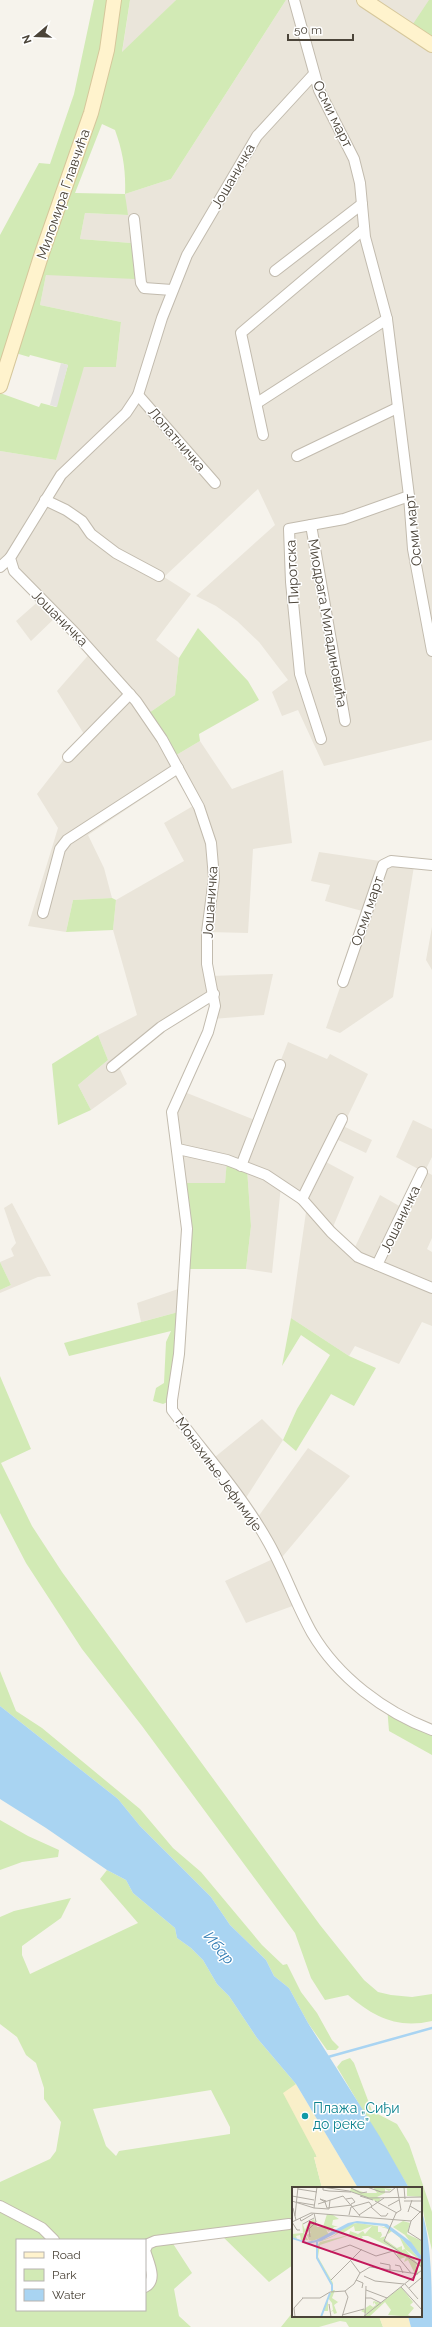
<svg xmlns="http://www.w3.org/2000/svg" width="432" height="2327" font-family="Raleway,sans-serif">
<style>
.residential{fill:#eae5da}
.green{fill:#d2eab5;fill-rule:evenodd}
.sand{fill:#f9efc9}
.parking{fill:#e5e3e0}
.water{fill:#a9d4f2}
.lines{fill:none;stroke-linecap:round;stroke-linejoin:round}
.stream{stroke:#a9d4f2;stroke-width:2.5}
.street-casing{stroke:#c2bbae;stroke-width:12}
.secondary-casing{stroke:#d6c79b;stroke-width:16}
.street{stroke:#fff;stroke-width:10}
.secondary{stroke:#fff3cd;stroke-width:14}
.culture-dot{fill:#0f9aa8;stroke:#fff;stroke-width:1.5}
.labels{text-anchor:middle;stroke-width:3;stroke-linejoin:round;paint-order:stroke}
.street-label{font-size:14px;fill:#4b4439;stroke:#fff}
.culture-label{font-size:14px;fill:#0d838f;stroke:#fff;text-anchor:start}
.water-label{font-size:15px;font-style:italic;fill:#2e7ab2;stroke:#fff}
.inset-river{fill:none;stroke:#a9d4f2;stroke-width:2}
.inset-road{fill:none;stroke:#b2ada4;stroke-width:1}
.view{fill:#c2185b;fill-opacity:0.15;stroke:#c2185b;stroke-width:2}
.inset-edge{fill:none;stroke:#4b4439;stroke-width:2}
</style>
<rect width="100%" height="100%" fill="#f6f3ec"/>
<g class="residential">
<polygon points="130,0 176,0 122,53 128,14"/>
<polygon points="286,0 432,0 432,740 324,766 298,710 282,716 272,692 288,680 259,642 237,621 216,606 196,596 275,525 258,489 164,577 191,594 156,640 179,658 175,695 146,715 173,757 200,741 232,789 283,770 292,843 253,849 248,933 208,932 210,976 273,974 264,1015 212,1019 214,994 117,1063 127,1084 91,1110 78,1085 108,1060 98,1035 137,1015 113,930 116,900 184,861 164,823 193,806 175,777 88,835 104,868 112,898 73,900 66,932 28,926 58,828 37,794 84,734 57,691 92,651 58,615 31,641 16,621 41,599 11,564 0,567 0,451 56,460 71,400 84,367 116,367 121,322 40,305 46,275 131,243 80,239 85,213 127,215 125,194 171,179"/>
<polygon points="319,852 414,866 393,997 340,1033 326,1028 366,912 325,901 330,885 311,881"/>
<polygon points="432,927 432,970 426,960"/>
<polygon points="288,1042 327,1059 330,1054 368,1074 343,1126 372,1140 366,1153 336,1139 326,1162 354,1177 333,1227 355,1247 380,1195 401,1207 420,1170 396,1157 413,1120 432,1129 432,1157 425,1171 432,1175 432,1238 427,1249 432,1252 432,1326 422,1322 399,1364 355,1346 349,1356 291,1318 307,1205 281,1186 272,1273 246,1269 251,1226 247,1168 227,1161 225,1183 182,1183 173,1121 182,1091 257,1121"/>
<polygon points="12,1203 51,1276 38,1277 0,1293 0,1290 11,1285 0,1262 14,1256 11,1249 16,1243 4,1208"/>
<polygon points="184,1287 182,1311 141,1322 137,1303"/>
<polygon points="262,1419 283,1440 242,1504 255,1521 308,1448 350,1476 278,1562 298,1604 246,1623 225,1581 275,1558 210,1461"/>
</g>
<g class="green">
<path d="M 94,0 L 130,0 L 122,52 L 176,0 L 286,0 L 171,179 L 125,194 L 128,215 L 85,213 L 80,239 L 131,243 L 135,279 L 46,275 L 40,305 L 121,322 L 116,367 L 84,367 L 56,460 L 0,451 L 0,393 L 39,407 L 41,403 L 56,407 L 68,365 L 30,355 L 29,357 L 12,352 L 0,386 L 0,235 L 39,163 L 50,164 L 74,94 ZM 102,124 L 115,130 C 123,152 126,171 125,194 L 75,193 Z"/>
<polygon points="429,0 432,0 432,45 409,30"/>
<polygon points="198,628 248,681 259,700 199,734 200,741 173,757 146,715 175,695 179,658"/>
<polygon points="112,898 116,900 113,930 66,932 73,900"/>
<polygon points="98,1035 108,1060 78,1085 91,1110 58,1125 52,1064"/>
<polygon points="227,1160 247,1168 251,1226 246,1269 185,1269 182,1183 225,1183"/>
<polygon points="0,1262 11,1285 0,1290"/>
<polygon points="182,1311 172,1400 163,1404 153,1401 156,1388 164,1383 166,1342 171,1331 69,1356 64,1343"/>
<polygon points="291,1318 349,1356 376,1368 354,1406 331,1394 296,1451 283,1440 297,1409 330,1355 301,1335 282,1366"/>
<path d="M 0,1376 L 31,1449 L 1,1463 L 32,1526 L 62,1572 L 320,1925 L 364,1980 L 378,1992 L 391,1995 L 412,1997 L 432,1994 L 432,2021 C 397,2029 374,2017 348,1995 L 325,2000 L 311,1978 L 295,1933 L 142,1726 L 82,1649 L 26,1563 L 0,1513 Z"/>
<polygon points="0,1671 16,1711 42,1728 140,1809 173,1848 201,1872 262,1945 283,1965 287,1964 301,1992 317,2013 332,2040 339,2047 336,2050 327,2050 308,2023 289,1988 274,1976 266,1960 230,1925 211,1897 140,1826 118,1799 0,1706"/>
<polygon points="387,1706 432,1730 432,1755 389,1731"/>
<polygon points="0,1820 28,1836 59,1850 58,1857 22,1862 0,1870"/>
<path d="M 107,1870 L 126,1880 L 133,1893 L 175,1928 L 177,1938 L 191,1948 L 203,1960 L 217,1984 L 229,1996 L 257,2038 L 296,2084 L 317,2158 L 314,2157 L 322,2188 L 293,2188 L 293,2220 L 290,2220 L 290,2228 L 293,2228 L 293,2265 L 269,2282 L 219,2233 L 170,2239 L 192,2273 L 174,2289 L 179,2316 L 191,2327 L 0,2327 L 0,2182 L 50,2159 L 56,2151 L 61,2122 L 44,2099 L 44,2088 L 36,2063 L 26,2055 L 17,2037 L 0,2024 L 0,1917 L 14,1911 L 71,1898 L 61,1918 L 22,1946 L 22,1955 L 30,1974 L 138,1923 L 100,1879 ZM 211,2090 L 230,2127 L 230,2134 L 119,2151 L 116,2156 L 106,2146 L 93,2109 ZM 17,2240 L 145,2240 L 145,2310 L 17,2310 Z"/>
<path d="M 350,2058 L 354,2063 L 372,2111 L 397,2124 L 409,2144 L 432,2212 L 432,2250 C 427,2228 421,2209 421,2188 L 409,2188 L 337,2067 L 342,2061 Z"/>
<polygon points="293,2312 293,2316 379,2316 383,2327 349,2327 346,2322 340,2321 319,2327 281,2327"/>
</g>
<g class="sand">
<polygon points="296,2084 358,2188 322,2188 314,2157 317,2157 283,2093"/>
<polygon points="379,2316 408,2316 411,2327 383,2327"/>
</g>
<polygon class="parking" points="61,363 68,365 57,407 50,405"/>
<g class="water">
<polygon points="0,1706 118,1799 140,1826 211,1897 230,1925 266,1960 274,1976 289,1988 308,2023 380,2137 409,2188 358,2188 296,2084 257,2038 229,1996 217,1984 203,1960 191,1948 177,1938 175,1928 133,1893 126,1880 107,1870 46,1828 0,1799"/>
<path d="M 421,2209 C 432,2240 432,2292 432,2327 L 411,2327 L 408,2316 L 421,2316 Z"/>
</g>
<g class="lines">
<polyline class="stream" points="328,2057 432,2028"/>
<defs>
<g id="street">
<polyline points="294,0 319,90 354,159 360,183 365,237 387,319 409,496 413,549 432,651"/>
<path d="M 314,74 L 257,136 L 187,255 L 162,318 L 138,395 L 126,413 L 61,475 L 10,558 L 14,571 L 76,634 L 136,701 L 162,739 L 199,807 L 211,843 L 214,878 L 207,932 L 207,964 L 215,1006 L 208,1032 L 172,1112 L 187,1229 L 179,1354 L 172,1400 L 172,1410 C 204,1453 241,1494 267,1540 C 284,1569 295,1603 312,1633 C 338,1677 384,1712 432,1730"/>
<polyline points="134,219 141,283 144,288 172,290"/>
<polyline points="275,271 362,204"/>
<polyline points="138,395 215,483"/>
<polyline points="257,403 387,319"/>
<polyline points="263,435 241,333 364,229"/>
<polyline points="297,456 397,408"/>
<polyline points="45,500 66,510 82,521 91,534 116,553 159,576"/>
<polyline points="311,525 345,721"/>
<polyline points="0,567 10,558"/>
<polyline points="321,739 300,674 291,582 289,529 344,519 409,496"/>
<polyline points="68,757 130,694"/>
<polyline points="43,913 60,849 67,840 178,768"/>
<polyline points="343,982 383,865 391,861 432,865"/>
<polyline points="112,1067 161,1027 214,994"/>
<polyline points="178,1149 227,1160 266,1175 302,1199 331,1232 358,1257 432,1288"/>
<polyline points="241,1166 280,1065"/>
<polyline points="302,1199 342,1119"/>
<polyline points="377,1265 422,1172"/>
<polyline points="0,2206 42,2228 54,2240"/>
<path d="M 145,2287 C 159,2280 147,2260 145,2250 L 148,2244 L 155,2241 L 289,2224"/>
</g>
<g id="secondary">
<polyline points="364,0 432,45"/>
<polyline points="0,386 42,253 91,113 107,50 114,0"/>
</g>
</defs>
<use href="#street" class="street-casing"/>
<use href="#secondary" class="secondary-casing"/>
<use href="#street" class="street"/>
<use href="#secondary" class="secondary"/>
</g>
<circle class="culture-dot" cx="305" cy="2116" r="4"/>
<g class="labels">
<g class="street-label">
<text transform="translate(333 114) rotate(64)" y="5">Осми март</text>
<text transform="translate(233 176) rotate(-60)" y="5">Јошаничка</text>
<text transform="translate(63 194) rotate(-71)" y="5">Миломира Главчића</text>
<text transform="translate(177 439) rotate(49)" y="5">Лопатничка</text>
<text transform="translate(413 530) rotate(-96)" y="5">Осми март</text>
<text transform="translate(292 572) rotate(-93)" y="5">Пиротска</text>
<text transform="translate(60 618) rotate(45)" y="5">Јошаничка</text>
<text transform="translate(328 623) rotate(80)" y="5">Миодрага Миладиновића</text>
<text transform="translate(210 902) rotate(-86)" y="5">Јошаничка</text>
<text transform="translate(367 911) rotate(-71)" y="5">Осми март</text>
<text transform="translate(400 1219) rotate(-64)" y="5">Јошаничка</text>
<text transform="translate(219 1474) rotate(54)" y="5">Монахиње Јефимије</text>
</g>
<g class="culture-label">
<text x="313" y="2113">Плажа „Сиђи<tspan x="313" dy="16">до реке”</tspan></text>
</g>
<g class="water-label">
<text transform="translate(219 1948) rotate(50)" y="5">Ибар</text>
</g>
</g>
<g transform="translate(292 2187)">
<rect width="130" height="130" fill="#f6f3ec"/>
<path d="M 81,0 L 100,2 L 97,4 L 93,2 L 93,6 L 85,10 L 89,12 L 86,15 L 58,4 L 59,1 L 74,6 L 85,6 ZM 115,0 L 130,0 L 130,10 L 115,9 ZM 35,27 L 41,28 L 47,32 L 41,33 L 40,38 L 46,40 L 42,40 L 39,45 L 39,41 L 37,45 L 34,42 L 37,48 L 20,54 L 17,53 L 15,48 L 19,45 L 15,44 L 12,46 L 16,53 L 9,53 L 8,48 L 4,49 L 5,52 L 0,50 L 0,47 L 11,46 L 10,35 L 13,43 L 16,36 L 22,32 L 25,40 L 31,40 ZM 111,34 L 118,36 L 115,47 L 130,54 L 130,70 L 113,48 L 101,40 ZM 66,36 L 98,41 L 110,52 L 130,75 L 130,79 L 124,78 L 127,86 L 123,87 L 116,73 L 112,75 L 114,70 L 108,72 L 105,68 L 106,65 L 102,62 L 76,49 L 70,49 L 71,51 L 67,52 L 68,50 L 55,49 L 28,58 L 26,70 L 41,96 L 41,103 L 43,103 L 40,111 L 46,115 L 49,113 L 42,118 L 45,126 L 42,127 L 41,124 L 38,125 L 41,123 L 40,116 L 36,111 L 36,124 L 31,124 L 28,130 L 41,100 L 25,71 L 25,59 L 28,55 L 57,48 L 58,44 L 66,47 L 71,44 L 73,47 L 80,39 L 68,44 L 63,44 L 62,39 L 51,46 L 47,46 L 40,50 L 30,54 L 25,55 L 41,49 L 56,37 ZM 86,39 L 96,42 L 96,47 L 100,44 L 108,51 L 113,62 L 129,74 L 126,77 L 113,62 L 110,63 L 110,59 L 105,61 L 92,52 L 94,49 L 88,51 L 90,48 L 89,45 L 86,45 ZM 109,100 L 121,115 L 130,107 L 118,118 L 122,121 L 116,128 L 121,130 L 96,128 L 99,123 L 93,115 L 77,130 L 71,130 L 75,127 L 69,124 L 78,118 L 81,120 L 84,118 L 82,115 L 81,118 L 81,115 L 82,114 L 89,116 Z" fill="#d2eab5" fill-rule="evenodd"/>
<path d="M 65,34 L 95,37 L 119,55 L 130,70 L 130,75 L 110,52 L 92,39 L 63,36 L 29,54 L 16,57 L 0,52 L 0,50 L 15,55 L 24,53 L 56,36 Z" fill="#a9d4f2"/>
<path class="inset-river" d="M 25,55 L 25,71 L 40,98 L 40,104M 29,130 L 38,106"/>
<path class="inset-road" d="M 25,0 L 22,21 L 37,22 L 38,13M 30,0 L 57,4 L 77,11 L 130,10M 31,0 L 31,3 L 37,4 L 59,5M 75,0 L 89,5 L 98,5 L 104,0M 105,0 L 109,23M 112,0 L 113,12M 59,1 L 69,6 L 75,5M 6,2 L 25,5M 0,9 L 22,13M 68,9 L 81,13M 54,12 L 60,11 L 63,15 L 59,17M 0,14 L 22,21M 34,14 L 28,12 L 33,15 L 35,21 L 60,18M 83,14 L 105,26M 112,14 L 130,14M 4,15 L 22,18M 26,17 L 51,9 L 68,29M 96,19 L 107,13M 118,19 L 130,26M 79,20 L 89,29 L 94,29 L 96,26M 1,21 L 4,33M 109,23 L 104,26 L 92,54 L 130,80M 130,23 L 119,34 L 116,45 L 130,54M 116,25 L 120,13M 57,28 L 59,20 L 77,15 L 80,19M 67,28 L 92,11M 3,29 L 6,0M 8,31 L 9,34 L 21,27M 0,35 L 19,26 L 119,34M 0,35 L 5,43 L 8,43M 11,37 L 22,31M 18,50 L 17,42 L 24,35 L 22,26M 38,65 L 58,58 L 84,69 L 101,64 L 119,86M 59,74 L 68,86M 88,76 L 98,78 L 98,84M 103,78 L 108,79 L 111,86M 72,89 L 83,94 L 112,97M 39,93 L 70,62M 64,93 L 71,96 L 70,101M 113,97 L 126,112M 109,100 L 130,123M 117,101 L 129,91M 74,103 L 95,111M 53,104 L 62,97 L 68,86 L 78,80 L 126,87M 10,111 L 28,111 L 38,105 L 53,104M 73,111 L 79,111 L 89,116M 37,117 L 39,130M 50,128 L 72,122M 73,129 L 74,99M 3,130 L 2,121 L 11,111M 50,130 L 56,110 L 53,104M 71,130 L 130,83"/>
<path class="view" d="M 18,35 L 128,73 L 121,93 L 11,55 Z"/>
<rect width="130" height="130" class="inset-edge"/>
</g>
<rect x="16" y="2239" width="130" height="72" fill="#ffffff" stroke="#b7b4b0"/>
<rect x="24" y="2252" width="20" height="6" fill="#fff3cd" stroke="#b7b4b0"/>
<text x="52" y="2259" font-size="12" fill="#4b4439">Road</text>
<rect x="24" y="2269" width="20" height="12" fill="#d2eab5" stroke="#b7b4b0"/>
<text x="52" y="2279" font-size="12" fill="#4b4439">Park</text>
<rect x="24" y="2289" width="20" height="12" fill="#a9d4f2" stroke="#b7b4b0"/>
<text x="52" y="2299" font-size="12" fill="#4b4439">Water</text>
<g transform="translate(36 36) rotate(251)" stroke="#ffffff" stroke-width="3" paint-order="stroke">
<path d="M0-3L7 15L0 10L-7 15Z" fill="#4b4439"/>
<text y="-6" font-size="11" font-weight="bold" text-anchor="middle" fill="#4b4439">N</text>
</g>
<path d="M288 34v6h65v-6" fill="none" stroke="#4b4439" stroke-width="2"/>
<text x="294" y="34" font-size="12" fill="#4b4439" stroke="#ffffff" stroke-width="3" paint-order="stroke">50 m</text>
</svg>
